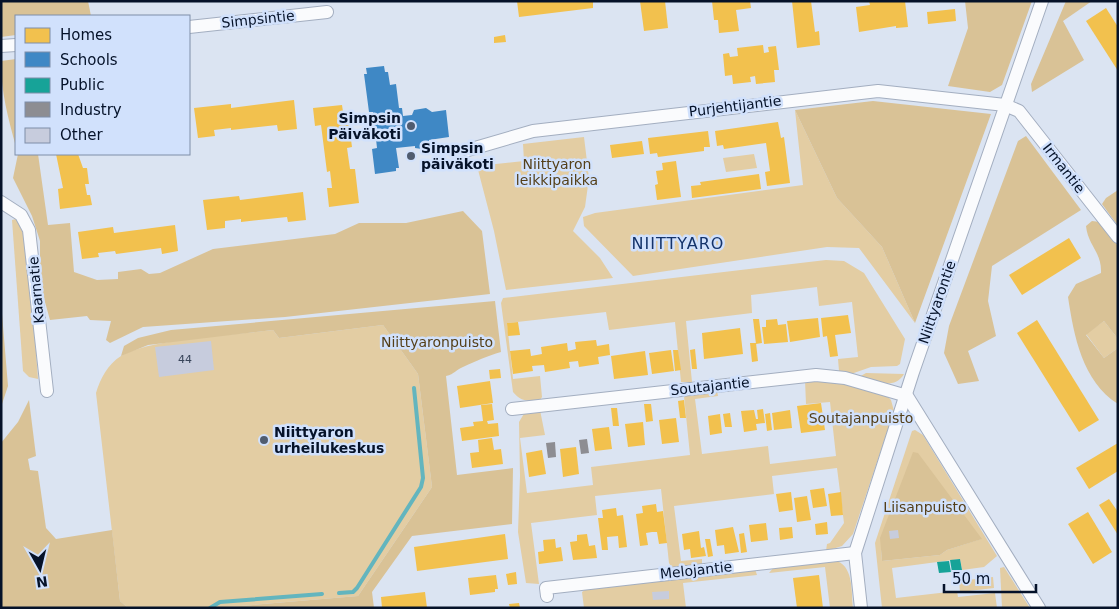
<svg xmlns="http://www.w3.org/2000/svg" width="1119" height="609" font-family="'DejaVu Sans',sans-serif">
<style>
.green{fill:#e3cda3;fill-rule:evenodd}
.forest{fill:#d9c296}
.homes{fill:#f2c14e}
.schools{fill:#3f88c5}
.public{fill:#17a398}
.industry{fill:#8d8d92}
.lines{fill:none;stroke-linecap:round;stroke-linejoin:round}
.stream{stroke:#63b5be;stroke-width:4}
.building{fill:#c7ccdd}
.minor-casing{stroke:#a3aec0;stroke-width:14}
.minor{stroke:#fafbfd;stroke-width:12}
.poi-dot{fill:#505c6f;stroke:#d1e1fc;stroke-width:2}
.labels{text-anchor:middle;stroke-width:5;stroke-linejoin:round;paint-order:stroke}
.number-label{font-size:11px;fill:#384459}
.street-label{font-size:14px;fill:#051229;stroke:#d1e1fc}
.poi-label{font-size:14px;font-weight:bold;fill:#051229;stroke:#d1e1fc;text-anchor:start}
.park-label{font-size:14px;fill:#543f19;stroke:#d1e1fc}
.quarter-label{font-size:16px;letter-spacing:1px;fill:#14336a;stroke:#d1e1fc}
</style>
<rect width="100%" height="100%" fill="#dbe4f2"/>
<g class="green">
<polygon points="795,110 837,198 882,247 915,323 859,248 827,247 633,276 584,226 583,217 595,213 803,185"/>
<polygon points="584,137 589,178 585,207 573,231 600,258 613,278 506,290 494,231 477,166 524,161 523,144"/>
<polygon points="754,154 757,168 726,172 723,158"/>
<polygon points="16,219 28,243 38,379 29,377 23,371 12,220"/>
<path d="M 826,260 L 844,261 L 864,273 L 905,339 L 900,364 L 897,366 L 871,367 L 851,374 L 839,371 L 838,359 L 858,357 L 852,302 L 819,306 L 817,287 L 751,295 L 752,313 L 686,321 L 692,382 L 681,382 L 675,322 L 609,330 L 606,312 L 507,323 L 513,379 L 540,376 L 542,397 L 540,400 C 528,401 521,402 513,392 L 501,303 L 503,298 Z"/>
<polygon points="1104,321 1118,339 1118,348 1104,358 1086,334"/>
<path d="M 383,325 L 418,374 L 432,487 L 358,596 L 217,608 L 128,608 L 120,601 L 96,393 C 100,379 108,364 121,356 C 151,338 236,335 273,330 L 279,338 Z"/>
<path d="M 866,373 L 904,374 C 894,391 874,381 859,377 Z"/>
<polygon points="805,380 834,381 887,396 891,400 894,411 853,534 842,546 826,551 827,544 830,543 844,523 837,468 772,476 774,494 674,506 681,561 702,559 702,565 672,568 669,563 661,489 595,496 597,515 531,523 539,584 526,583 518,532 520,476 519,422 525,412 540,410 545,435 520,438 527,493 593,485 591,467 690,455 684,396 717,390 718,396 695,399 702,454 768,446 770,464 836,456 830,402 806,404"/>
<path d="M 915,430 L 923,435 L 997,556 L 984,567 L 962,570 L 960,559 L 892,568 L 896,598 L 957,591 L 958,597 L 995,593 L 997,608 L 882,608 L 875,543 L 912,431 ZM 981,539 L 947,550 L 940,555 L 882,561 L 881,549 Z"/>
<path d="M 834,560 C 854,565 851,590 853,608 L 830,608 L 825,567 L 769,573 L 774,567 Z"/>
<polygon points="1004,567 1030,608 1002,608 1000,568"/>
<polygon points="755,569 757,575 683,583 686,608 584,608 582,592 585,590"/>
<polygon points="993,577 994,588 960,592 959,581"/>
</g>
<g class="forest">
<polygon points="1,1 88,1 91,16 16,16 16,35 1,37"/>
<polygon points="965,1 1032,1 1002,85 990,92 948,86 968,28"/>
<polygon points="1066,1 1092,1 1063,21 1084,60 1032,92 1031,84"/>
<path d="M 16,59 L 16,147 C 8,117 1,93 1,61 Z"/>
<polygon points="873,101 991,114 915,323 882,247 837,198 795,110"/>
<polygon points="1026,136 1081,210 992,266 988,301 996,336 968,351 979,381 958,384 944,353 949,326 1018,141"/>
<polygon points="18,154 38,154 48,225 70,223 74,272 97,280 118,279 118,272 141,269 149,274 160,273 213,249 335,234 359,223 406,223 463,211 482,231 490,294 285,317 143,327 110,343 106,340 111,321 90,320 87,316 50,320 40,284 40,241 32,216 13,178"/>
<polygon points="1118,190 1118,226 1102,204 1106,198"/>
<path d="M 1092,221 L 1100,222 L 1118,246 L 1118,339 L 1104,321 L 1086,335 L 1104,358 L 1118,348 L 1118,404 C 1082,381 1074,336 1068,297 L 1076,284 L 1101,273 C 1102,252 1088,246 1086,226 Z"/>
<path d="M 495,301 L 501,352 C 487,356 476,361 463,367 C 455,370 455,374 446,376 L 457,475 L 513,468 L 512,524 L 412,536 L 372,592 L 374,608 L 217,608 L 358,596 L 432,487 L 418,374 L 383,325 L 279,338 L 273,330 L 148,345 L 121,356 L 124,346 L 138,338 L 171,330 Z"/>
<polygon points="1,302 8,386 1,407"/>
<polygon points="29,400 36,456 28,459 30,470 38,471 46,528 56,539 112,530 120,601 128,608 1,608 1,443 18,422"/>
<polygon points="913,452 918,453 982,539 947,550 940,555 882,561 880,538"/>
</g>
<g class="homes">
<polygon points="517,1 593,1 593,8 519,17"/>
<polygon points="640,1 665,1 668,28 644,31"/>
<polygon points="712,1 750,1 751,8 736,10 739,31 719,33 718,20 714,20"/>
<polygon points="792,1 811,1 815,32 819,31 820,45 797,48"/>
<polygon points="869,1 905,1 908,27 896,28 896,26 859,32 856,7 870,5"/>
<polygon points="1106,8 1118,27 1118,71 1086,21"/>
<polygon points="955,9 956,21 928,24 927,12"/>
<polygon points="505,35 506,42 494,43 494,37"/>
<polygon points="763,45 764,53 769,52 768,47 776,46 779,70 774,70 775,82 756,84 755,76 750,77 751,82 733,84 732,75 725,76 723,54 729,53 730,57 738,56 737,48"/>
<polygon points="294,100 297,129 278,131 277,125 231,130 231,128 214,130 215,136 198,138 194,108 231,104 231,108"/>
<polygon points="342,105 345,125 349,125 352,147 347,148 350,169 355,169 359,203 329,207 327,188 332,188 330,171 327,172 321,125 315,126 313,108"/>
<polygon points="778,122 781,138 784,137 790,183 767,186 765,172 770,171 766,143 724,149 723,145 717,146 715,131"/>
<polygon points="708,131 710,147 704,147 704,151 658,157 657,153 650,154 648,138"/>
<polygon points="642,141 644,154 612,158 610,145"/>
<polygon points="56,154 78,154 83,168 87,168 89,184 85,184 87,195 90,195 92,205 60,209 58,189 63,188"/>
<polygon points="676,161 681,197 657,200 655,185 658,184 656,171 663,170 662,163"/>
<polygon points="759,174 761,189 692,198 691,186 701,185 700,182"/>
<polygon points="303,192 306,220 288,222 287,217 241,222 241,219 225,221 225,228 207,230 203,200 239,196 240,200"/>
<polygon points="175,225 178,251 162,254 161,248 116,254 115,251 98,253 99,257 82,259 78,232 113,227 114,233"/>
<polygon points="1069,238 1081,258 1022,295 1009,275"/>
<polygon points="848,315 851,333 835,335 838,356 830,357 827,336 823,337 821,318"/>
<polygon points="818,318 820,337 790,342 787,321"/>
<polygon points="753,319 759,319 762,343 756,344"/>
<polygon points="777,319 778,325 786,324 788,342 764,344 762,327 766,327 766,320"/>
<polygon points="1037,320 1099,420 1079,432 1017,333"/>
<polygon points="518,322 520,335 508,336 507,323"/>
<polygon points="740,328 743,354 704,359 702,333"/>
<polygon points="596,340 597,346 609,344 610,355 598,357 599,364 579,367 578,361 569,362 570,368 545,372 544,365 532,366 533,371 513,374 510,351 530,349 531,356 542,354 541,347 567,343 568,351 576,349 575,342"/>
<polygon points="750,343 756,343 758,361 752,362"/>
<polygon points="695,349 697,369 692,369 690,350"/>
<polygon points="671,350 674,371 652,374 649,353"/>
<polygon points="673,350 678,350 681,370 675,371"/>
<polygon points="645,351 648,375 614,379 611,356"/>
<polygon points="500,369 501,378 490,379 489,370"/>
<polygon points="490,381 493,403 460,408 457,386"/>
<polygon points="684,400 686,418 680,418 678,401"/>
<polygon points="821,403 825,430 801,433 797,406"/>
<polygon points="492,404 494,420 487,421 488,424 498,423 499,436 462,441 460,428 474,426 473,422 483,421 481,405"/>
<polygon points="644,404 651,404 653,421 646,422"/>
<polygon points="611,408 617,408 619,426 613,426"/>
<polygon points="763,409 765,423 756,424 757,430 744,432 741,411 754,410 756,419 758,419 757,410"/>
<polygon points="790,410 792,428 774,430 772,413"/>
<polygon points="730,413 732,427 725,427 723,414"/>
<polygon points="770,413 772,430 767,431 765,414"/>
<polygon points="720,414 722,433 710,435 708,416"/>
<polygon points="676,418 679,442 662,444 659,420"/>
<polygon points="643,422 645,445 628,447 625,424"/>
<polygon points="609,427 612,449 595,451 592,429"/>
<polygon points="492,438 494,450 501,449 503,464 472,468 470,453 479,452 478,440"/>
<polygon points="1118,443 1118,471 1089,489 1076,468"/>
<polygon points="576,447 579,474 563,477 560,449"/>
<polygon points="542,450 546,474 529,477 526,453"/>
<polygon points="824,488 827,506 813,508 810,490"/>
<polygon points="791,492 793,510 779,512 776,494"/>
<polygon points="841,492 843,515 831,516 828,494"/>
<polygon points="807,496 811,520 797,522 794,498"/>
<polygon points="1109,499 1118,512 1118,535 1099,505"/>
<polygon points="656,504 657,512 663,511 667,543 659,544 657,532 652,532 646,533 648,545 640,546 636,514 643,513 642,506"/>
<polygon points="616,508 617,516 623,515 627,547 619,548 618,536 607,537 608,550 602,550 598,518 603,518 602,510"/>
<polygon points="1088,512 1112,552 1093,564 1068,524"/>
<polygon points="827,522 828,534 816,535 815,524"/>
<polygon points="766,523 768,540 751,542 749,525"/>
<polygon points="733,527 739,552 725,554 724,545 717,546 715,530"/>
<polygon points="792,527 793,538 780,540 779,528"/>
<polygon points="699,531 701,548 704,547 706,556 691,558 690,549 684,550 682,534"/>
<polygon points="744,533 747,552 741,553 739,534"/>
<polygon points="505,534 508,559 417,571 414,547"/>
<polygon points="587,534 589,546 595,545 597,558 573,560 570,542 577,541 577,535"/>
<polygon points="555,539 556,548 561,547 563,561 539,564 538,552 544,551 543,540"/>
<polygon points="705,539 710,539 713,556 708,557"/>
<polygon points="516,572 517,584 508,585 506,574"/>
<polygon points="496,575 498,589 495,589 495,592 470,595 468,578"/>
<polygon points="819,575 823,608 797,608 793,578"/>
<polygon points="425,592 427,608 382,608 381,597"/>
<polygon points="519,603 520,608 510,608 509,604"/>
</g>
<polygon class="schools" points="384,66 385,72 388,72 390,85 396,84 399,108 402,108 403,116 412,115 414,110 426,108 432,112 446,110 449,137 429,140 430,148 422,149 415,148 415,146 396,148 399,168 396,168 396,171 375,174 372,149 377,148 373,112 369,112 364,74 367,74 366,68"/>
<g class="public">
<polygon points="960,559 962,570 952,572 950,560"/>
<polygon points="949,561 951,572 939,573 937,562"/>
</g>
<g class="industry">
<polygon points="587,439 589,453 581,454 579,440"/>
<polygon points="555,442 556,457 548,458 546,443"/>
</g>
<g class="lines">
<g class="stream">
<polyline points="339,593 353,592 357,588 421,487 423,478 414,388"/>
<polyline points="210,608 220,602 322,594"/>
</g>
</g>
<g class="building">
<polygon points="211,341 214,370 159,377 155,347"/>
<polygon points="898,530 899,538 890,539 889,531"/>
<polygon points="669,591 669,599 653,600 652,592"/>
</g>
<g class="lines">
<defs>
<g id="minor">
<polyline points="189,27 327,12"/>
<polyline points="1,46 16,45"/>
<polyline points="468,150 533,131 878,91 1005,105 1019,111 1118,237"/>
<polyline points="1,202 21,215 29,230 47,391"/>
<polyline points="512,409 816,375 845,378 907,396 1039,608"/>
<polyline points="547,596 546,588 855,553"/>
<polyline points="861,608 855,553 913,372 1042,1"/>
</g>
</defs>
<use href="#minor" class="minor-casing"/>
<use href="#minor" class="minor"/>
</g>
<g class="poi-dot">
<circle cx="411" cy="126" r="5"/>
<circle cx="411" cy="156" r="5"/>
<circle cx="264" cy="440" r="5"/>
</g>
<g class="labels">
<g class="number-label">
<text x="185" y="363">44</text>
</g>
<g class="street-label">
<text transform="translate(258 19) rotate(-6)" y="5">Simpsintie</text>
<text transform="translate(735 106) rotate(-7)" y="5">Purjehtijantie</text>
<text transform="translate(1064 168) rotate(52)" y="5">Irmantie</text>
<text transform="translate(36 290) rotate(-95)" y="5">Kaarnatie</text>
<text transform="translate(937 302) rotate(-71)" y="5">Niittyarontie</text>
<text transform="translate(710 386) rotate(-6)" y="5">Soutajantie</text>
<text transform="translate(696 570) rotate(-6)" y="5">Melojantie</text>
</g>
<g class="poi-label">
<text x="401" y="123" text-anchor="end">Simpsin<tspan x="401" dy="16">Päiväkoti</tspan></text>
<text x="421" y="153">Simpsin<tspan x="421" dy="16">päiväkoti</tspan></text>
<text x="274" y="437">Niittyaron<tspan x="274" dy="16">urheilukeskus</tspan></text>
</g>
<g class="park-label">
<text x="557" y="169">Niittyaron<tspan x="557" dy="16">leikkipaikka</tspan></text>
<text x="437" y="347">Niittyaronpuisto</text>
<text x="861" y="423">Soutajanpuisto</text>
<text x="925" y="512">Liisanpuisto</text>
</g>
<g class="quarter-label">
<text x="678" y="249">NIITTYARO</text>
</g>
</g>
<rect width="1119" height="609" fill="none" stroke="#051229" stroke-width="5"/>
<rect x="15" y="15" width="175" height="140" fill="#d1e1fc" stroke="#7f8ea8"/>
<rect x="25" y="28" width="25" height="15" fill="#f2c14e" stroke="#7f8ea8"/>
<text x="60" y="40" font-size="15" fill="#051229">Homes</text>
<rect x="25" y="52" width="25" height="15" fill="#3f88c5" stroke="#7f8ea8"/>
<text x="60" y="65" font-size="15" fill="#051229">Schools</text>
<rect x="25" y="78" width="25" height="15" fill="#17a398" stroke="#7f8ea8"/>
<text x="60" y="90" font-size="15" fill="#051229">Public</text>
<rect x="25" y="102" width="25" height="15" fill="#8d8d92" stroke="#7f8ea8"/>
<text x="60" y="115" font-size="15" fill="#051229">Industry</text>
<rect x="25" y="128" width="25" height="15" fill="#c7ccdd" stroke="#7f8ea8"/>
<text x="60" y="140" font-size="15" fill="#051229">Other</text>
<g transform="translate(40 569) rotate(172)" stroke="#d1e1fc" stroke-width="4" paint-order="stroke">
<path d="M0-4L9 19L0 12L-9 19Z" fill="#051229"/>
<text y="-8" font-size="14" font-weight="bold" text-anchor="middle" fill="#051229">N</text>
</g>
<path d="M944 584v8h92v-8" fill="none" stroke="#051229" stroke-width="2.5"/>
<text x="952" y="584" font-size="15" fill="#051229" stroke="#d1e1fc" stroke-width="4" paint-order="stroke">50 m</text>
</svg>
